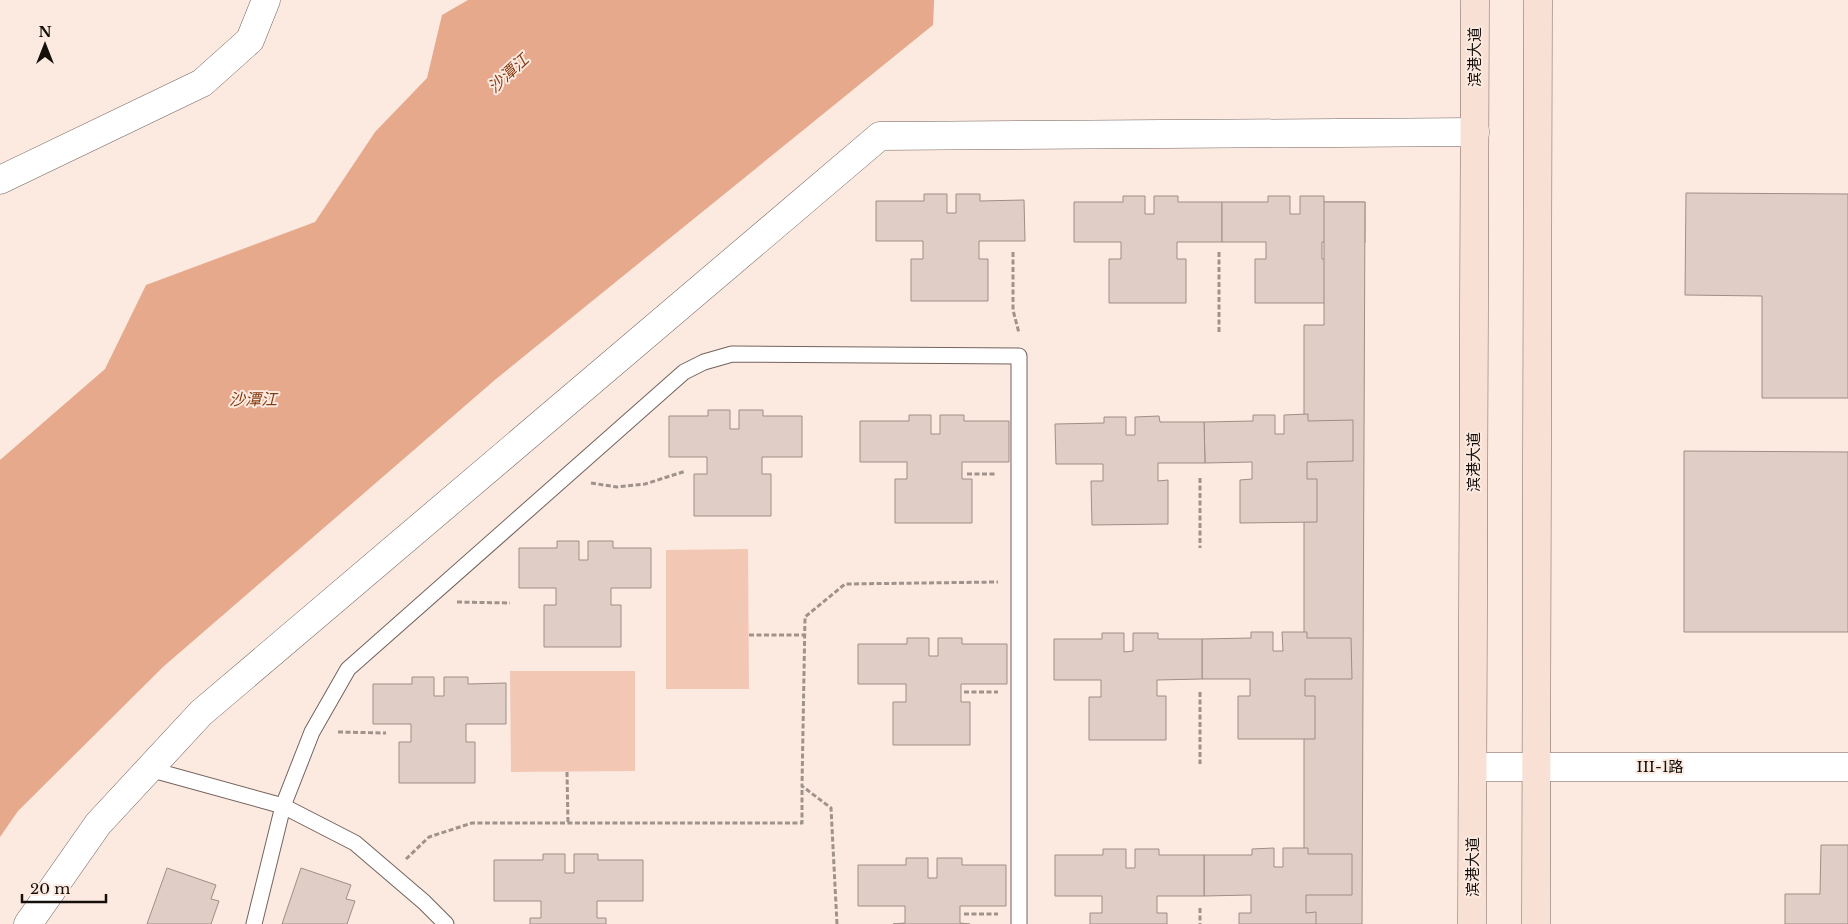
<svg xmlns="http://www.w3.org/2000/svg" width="1848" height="924" font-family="'Libre Baskerville','Noto Sans SC',serif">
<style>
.green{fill:#f2c8b5}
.water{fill:#e6a98c}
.building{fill:#e0cec6;stroke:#9e8e86}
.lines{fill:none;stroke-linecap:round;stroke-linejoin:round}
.service-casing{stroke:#73635c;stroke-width:17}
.minor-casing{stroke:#73635c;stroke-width:29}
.secondary-casing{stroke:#73635c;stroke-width:29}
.path{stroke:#9f928b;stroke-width:3;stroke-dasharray:5 2.5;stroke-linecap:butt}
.service{stroke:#fff;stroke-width:15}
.minor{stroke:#fff;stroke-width:28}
.secondary{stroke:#f8e0d4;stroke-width:28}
.labels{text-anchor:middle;stroke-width:4;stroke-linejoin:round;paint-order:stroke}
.street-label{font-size:15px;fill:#16100d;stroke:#fceae1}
.water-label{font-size:16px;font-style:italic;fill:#843b10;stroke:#fceae1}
</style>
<rect width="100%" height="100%" fill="#fceae1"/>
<g class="green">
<polygon points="748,549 749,689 666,689 666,550"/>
<polygon points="510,671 635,671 635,771 511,772"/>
</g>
<polygon class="water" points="468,0 934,0 934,3 933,25 496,379 163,667 18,811 0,837 0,460 105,369 146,285 315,222 375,132 427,78 442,15"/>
<g class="building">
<polygon points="1686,193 1848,194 1848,398 1762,398 1762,296 1685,295"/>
<polygon points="924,194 947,194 947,213 956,213 956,194 980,194 980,201 1024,200 1025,241 979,241 979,259 988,259 988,301 911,301 911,259 923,259 923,241 876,241 876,201 924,201"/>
<polygon points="1123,196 1145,196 1145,214 1154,214 1154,196 1178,196 1178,202 1222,202 1222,242 1177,242 1177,259 1186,259 1186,303 1109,303 1109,259 1121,259 1121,242 1074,242 1074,202 1123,202"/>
<polygon points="1268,196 1290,196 1290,214 1300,214 1300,196 1324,196 1324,202 1365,202 1365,243 1322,242 1322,259 1331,259 1331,303 1255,303 1255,259 1266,259 1266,242 1222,242 1222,202 1268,202"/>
<polygon points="1324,202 1365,202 1362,924 1304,924 1304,325 1324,325"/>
<polygon points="708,410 730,410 730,429 739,429 739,410 763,410 763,416 802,416 802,457 762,457 762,474 771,474 771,516 694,516 694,474 707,474 707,457 669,457 669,416 708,416"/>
<polygon points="1308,414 1308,421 1353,420 1353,461 1307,462 1307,479 1317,479 1317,522 1240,523 1240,480 1252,479 1252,462 1205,463 1204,422 1253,421 1253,415 1275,415 1275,434 1284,434 1284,415"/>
<polygon points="909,415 931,415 931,434 940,434 940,415 964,415 964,421 1009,421 1009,462 962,462 962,479 972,479 972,523 895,523 895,479 907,479 907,462 860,462 860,421 909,421"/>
<polygon points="1159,416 1160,422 1204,422 1205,463 1158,463 1158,481 1168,480 1168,524 1092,525 1091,481 1103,481 1103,464 1056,464 1055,424 1104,423 1104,417 1126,417 1126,435 1135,435 1135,417"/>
<polygon points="1684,451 1848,452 1848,632 1684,632"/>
<polygon points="557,541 579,541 579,560 588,560 588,541 613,541 613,548 651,548 651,588 611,588 611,605 621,605 621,647 544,647 544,605 556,605 556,588 519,588 519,548 557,548"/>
<polygon points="1251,632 1273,632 1273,651 1283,651 1282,632 1307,632 1307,638 1351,638 1352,679 1305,679 1305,696 1315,696 1315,739 1238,739 1238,696 1250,696 1250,679 1202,679 1202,639 1251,638"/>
<polygon points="1102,633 1124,633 1124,652 1133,651 1133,633 1158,633 1158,639 1202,639 1202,679 1157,680 1157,696 1166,696 1166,740 1089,740 1089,697 1101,697 1101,680 1054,680 1054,639 1102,639"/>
<polygon points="907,638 929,638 929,656 938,656 938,638 962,638 962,644 1007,644 1007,684 961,684 961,702 970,702 970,745 893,745 893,702 906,702 906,684 858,684 858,644 907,644"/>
<polygon points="412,677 434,677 434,696 444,696 444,677 468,677 468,684 506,683 506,724 466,724 466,742 475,742 475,783 399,783 399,742 411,742 411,724 373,724 373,684 412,684"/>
<polygon points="1821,845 1848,845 1848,924 1785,924 1785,894 1820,894"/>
<polygon points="1274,848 1274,867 1283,867 1283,848 1308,848 1308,854 1352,854 1352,895 1306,895 1306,913 1316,912 1316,924 1239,924 1239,913 1251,913 1251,895 1204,896 1204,855 1252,855 1252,849"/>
<polygon points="1103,849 1126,849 1126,868 1135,868 1135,849 1159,849 1159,855 1204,855 1204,896 1157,896 1157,913 1167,913 1167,924 1090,924 1090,913 1102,913 1102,896 1055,896 1055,855 1103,855"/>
<polygon points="543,854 565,854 565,873 574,873 574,854 598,854 598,860 643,860 643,901 597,901 597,918 606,918 606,924 530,924 530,918 541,918 541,901 494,901 494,860 543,860"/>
<polygon points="906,858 928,858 928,878 937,878 937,858 962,858 962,865 1006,865 1006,906 960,906 960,923 970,924 893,924 905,923 905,906 858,906 858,865 906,865"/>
<polygon points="167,868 216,885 211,899 219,901 211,924 147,924"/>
<polygon points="301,868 351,885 346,899 355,901 347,924 282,924"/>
</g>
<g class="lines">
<defs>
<g id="service">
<polyline points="149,769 283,806 355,843 424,902 446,924"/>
<polyline points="254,924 283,806 312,732 348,669 684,372 704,362 732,354 1019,356 1019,924"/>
</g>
<g id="minor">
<polyline points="0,180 202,83 250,40 266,0"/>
<polyline points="1473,767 1848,767"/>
<polyline points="28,924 98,824 201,713 880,136 1475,132"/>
</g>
<g id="secondary">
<polyline points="1472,924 1475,0"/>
<polyline points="1536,924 1538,0"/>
</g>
</defs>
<use href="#service" class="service-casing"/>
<use href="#minor" class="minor-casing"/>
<use href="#secondary" class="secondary-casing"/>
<g class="path">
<polyline points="1013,252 1013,310 1019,333"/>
<polyline points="1219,252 1219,333"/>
<polyline points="967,474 997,474"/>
<polyline points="1200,478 1200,548"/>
<polyline points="591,483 617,487 645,484 686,471"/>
<polyline points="457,602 510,603"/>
<polyline points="749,635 805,635"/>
<polyline points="964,692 998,692"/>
<polyline points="1200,692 1200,764"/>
<polyline points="338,732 386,733"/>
<polyline points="567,772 568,823"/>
<polyline points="406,859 429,837 472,823 802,823 802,787"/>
<polyline points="1200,908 1200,924"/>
<polyline points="964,914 998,914"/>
<polyline points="837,924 831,808 802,786 805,617 845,584 998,582"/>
</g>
<use href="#service" class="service"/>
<use href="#minor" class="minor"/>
<use href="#secondary" class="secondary"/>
</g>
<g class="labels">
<g class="street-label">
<text transform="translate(1475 57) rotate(-90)" y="5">滨港大道</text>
<text transform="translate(1474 462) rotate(-90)" y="5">滨港大道</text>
<text x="1660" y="772">III-1路</text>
<text transform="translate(1473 867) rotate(-90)" y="5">滨港大道</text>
</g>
<g class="water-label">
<text transform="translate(508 73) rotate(-43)" y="6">沙潭江</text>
<text x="253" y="405">沙潭江</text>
</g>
</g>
<g transform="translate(45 45)" stroke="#fceae1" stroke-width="4" paint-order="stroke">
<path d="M0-4L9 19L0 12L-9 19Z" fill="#16100d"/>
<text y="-8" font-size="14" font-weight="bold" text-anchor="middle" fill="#16100d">N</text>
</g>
<path d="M22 894v8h84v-8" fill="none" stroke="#16100d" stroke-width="2.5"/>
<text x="30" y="894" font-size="15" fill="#16100d" stroke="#fceae1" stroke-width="4" paint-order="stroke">20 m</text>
</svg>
